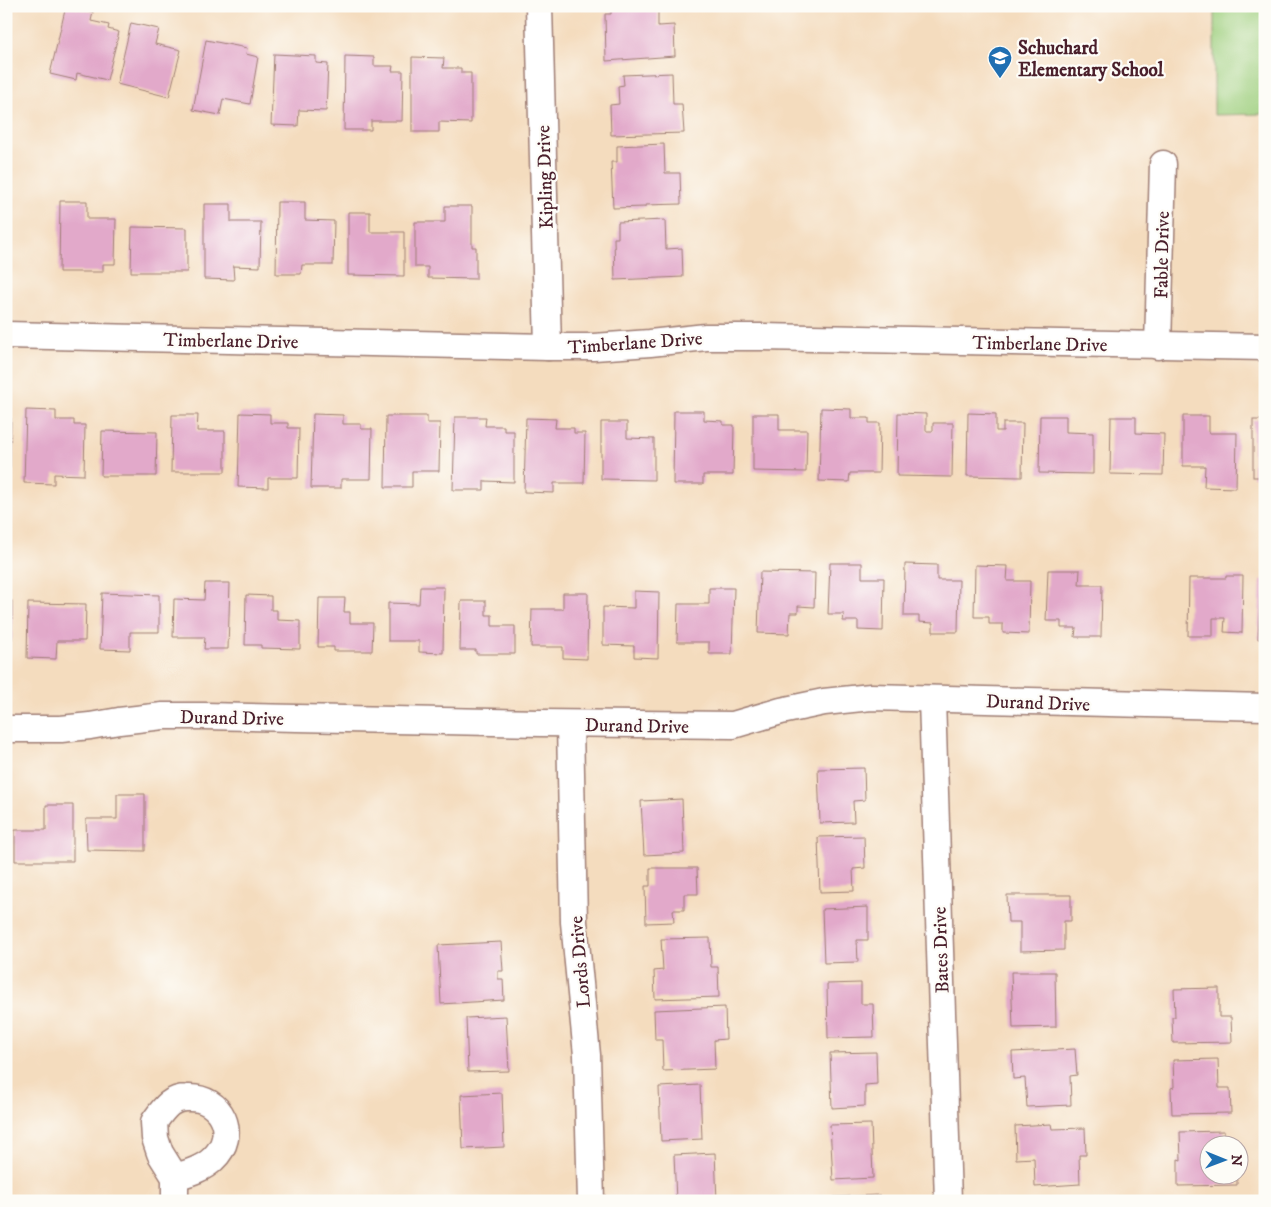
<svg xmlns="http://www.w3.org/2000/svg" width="1271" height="1207" font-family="'IM FELL DW Pica',serif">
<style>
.green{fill:#9ecf7e;stroke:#747754}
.building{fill:#e2a9ca}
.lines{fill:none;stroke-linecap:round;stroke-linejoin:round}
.street-casing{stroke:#9f7e74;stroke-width:29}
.street{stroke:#fff;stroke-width:26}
.labels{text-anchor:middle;stroke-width:4.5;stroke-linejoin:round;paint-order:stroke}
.poi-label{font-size:19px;font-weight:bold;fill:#4a1f2b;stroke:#fdfcf7;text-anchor:start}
.street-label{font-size:19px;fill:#4a1f2b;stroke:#fdfcf7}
</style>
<rect width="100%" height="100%" fill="#fdfcf7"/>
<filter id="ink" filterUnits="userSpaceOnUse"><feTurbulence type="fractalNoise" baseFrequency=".02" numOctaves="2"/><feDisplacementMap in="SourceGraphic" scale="10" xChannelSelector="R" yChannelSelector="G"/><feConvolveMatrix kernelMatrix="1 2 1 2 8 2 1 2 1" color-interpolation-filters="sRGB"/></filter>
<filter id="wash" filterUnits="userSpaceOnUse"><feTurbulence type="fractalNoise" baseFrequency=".0096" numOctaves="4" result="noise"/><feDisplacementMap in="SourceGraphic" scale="20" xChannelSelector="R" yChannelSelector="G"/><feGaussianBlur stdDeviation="1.12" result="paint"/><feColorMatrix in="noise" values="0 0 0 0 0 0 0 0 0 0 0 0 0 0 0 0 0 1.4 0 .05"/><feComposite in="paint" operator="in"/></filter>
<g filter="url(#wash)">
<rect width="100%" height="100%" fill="#f4dcbe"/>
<polygon class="green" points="1214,6 1265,6 1265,114 1214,115"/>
<g id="blocks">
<g class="building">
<polygon points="66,6 93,12 91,21 109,25 108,29 119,32 107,80 77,73 76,80 50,74"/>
<polygon points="611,6 658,6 658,26 674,25 675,56 606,61 605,14 611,14"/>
<polygon points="131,23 159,29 155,44 181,50 169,97 117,84"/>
<polygon points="206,40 247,48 246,54 258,57 250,104 223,99 220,115 193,110"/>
<polygon points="274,54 316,56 316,63 328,64 326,111 299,110 298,126 271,125"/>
<polygon points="345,56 374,57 374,66 393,66 392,71 403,71 402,121 371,121 371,130 344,130"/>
<polygon points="412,57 444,58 443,68 461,68 461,73 471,73 471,123 439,122 439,132 412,132"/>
<polygon points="672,73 673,104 682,104 684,133 611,135 610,105 619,104 618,86 624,85 623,75"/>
<polygon points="664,144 665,173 680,173 681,204 645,205 645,207 613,208 611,162 617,162 617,146"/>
<polygon points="60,201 87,201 87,219 116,219 115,264 103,264 103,272 59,272"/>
<polygon points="277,202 305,202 305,220 334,221 333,265 302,265 301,274 276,274"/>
<polygon points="204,204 231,204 231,222 261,222 260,267 233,266 234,280 204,279"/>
<polygon points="445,206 472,206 472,247 476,247 476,279 428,278 428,267 415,267 415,222 445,222"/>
<polygon points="348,212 370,212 370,232 404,232 404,276 348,275"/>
<polygon points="665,220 666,249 682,248 683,277 615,280 614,238 618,238 618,222"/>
<polygon points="132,227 187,228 187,272 131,272"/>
<polygon points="821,408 851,409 851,418 869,418 869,423 880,423 879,473 850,473 849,482 819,481"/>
<polygon points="26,410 56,411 56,420 74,420 74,425 85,425 84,475 54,474 54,484 24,483"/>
<polygon points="674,411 704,411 704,420 723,421 723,425 734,425 733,475 703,475 703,484 673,484"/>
<polygon points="240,413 270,414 270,423 288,423 288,428 299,428 298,478 268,478 268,488 238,487"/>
<polygon points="898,413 926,414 926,431 933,431 933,423 953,423 952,477 897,476"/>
<polygon points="968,413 996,414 996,431 1003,431 1003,423 1023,423 1022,477 967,476"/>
<polygon points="313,414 343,415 343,424 361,424 361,429 372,429 371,479 341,479 341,488 311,488"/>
<polygon points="753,414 779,414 779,430 807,430 806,472 753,471"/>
<polygon points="172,415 198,415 197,431 225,431 225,472 171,472"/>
<polygon points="386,416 427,416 427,423 440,423 439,471 412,471 412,487 385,487"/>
<polygon points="1040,416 1066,416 1066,432 1093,433 1093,474 1039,473"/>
<polygon points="1183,416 1209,416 1209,433 1237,433 1236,488 1204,487 1205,466 1183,466"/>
<polygon points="455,417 486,417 485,426 504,426 504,431 514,431 514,482 484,481 484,490 453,490"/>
<polygon points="1111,417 1136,417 1136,433 1164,434 1163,475 1110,474"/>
<polygon points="6,418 11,418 10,468 6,468"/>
<polygon points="526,418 556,419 555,428 574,428 574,433 585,433 584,483 554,483 554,493 524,492"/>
<rect x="1253" y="420" width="12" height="57"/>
<polygon points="601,422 627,422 627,438 654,439 654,480 601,479"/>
<polygon points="102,431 157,432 156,476 101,476"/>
<polygon points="830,563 862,563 862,578 884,578 883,631 858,630 858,621 843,621 844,614 828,614"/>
<polygon points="905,564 937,565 937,580 959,580 958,632 933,632 933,623 919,622 919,616 904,616"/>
<polygon points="975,565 1008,566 1007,581 1030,581 1029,634 1003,633 1003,624 989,624 989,617 974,617"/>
<polygon points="1048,570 1080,570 1079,585 1102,585 1101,637 1075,637 1076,628 1061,628 1061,621 1046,621"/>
<polygon points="760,572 815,573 814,607 798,606 798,613 790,613 789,634 758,633"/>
<polygon points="1226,576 1243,576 1242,633 1224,632 1225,618 1213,618 1213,636 1188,636 1189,578 1226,578"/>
<polygon points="1261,580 1265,581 1265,639 1258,639"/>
<polygon points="205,583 230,583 228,649 204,649 205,637 173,637 174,599 204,600"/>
<polygon points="420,587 444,587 443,653 419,652 419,641 388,641 388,603 419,604"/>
<polygon points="709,588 734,588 732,654 709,654 709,642 677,642 678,604 709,604"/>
<polygon points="634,591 659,592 658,658 634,657 634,646 603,645 603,607 634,608"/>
<polygon points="102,593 159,595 159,632 130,632 130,650 100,649"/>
<polygon points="563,593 588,593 587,659 563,658 563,647 531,647 532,609 563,609"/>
<polygon points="246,595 271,596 271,610 277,610 277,620 300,621 300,649 261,648 261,645 245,645"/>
<polygon points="319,598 345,598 344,612 350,612 350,623 373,623 372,651 334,651 334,647 318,647"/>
<rect x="6" y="601" width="6" height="38"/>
<polygon points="461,601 486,601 486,615 492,615 492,626 515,626 515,654 476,654 476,650 460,650"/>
<polygon points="28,603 86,604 85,641 57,641 56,659 27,658"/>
<polygon points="864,768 865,800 853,801 854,822 820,823 818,769"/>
<polygon points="117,794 145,794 145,851 87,850 86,819 117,819"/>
<polygon points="682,799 684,853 644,855 641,801"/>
<polygon points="46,805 73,805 73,861 15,861 15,830 46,830"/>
<polygon points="864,836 865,868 853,869 854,891 820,892 818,837"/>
<polygon points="650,868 697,868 698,894 684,894 684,910 673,910 674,922 646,923 645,886 650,886"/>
<polygon points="1007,895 1071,895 1071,921 1064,921 1064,950 1020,951 1020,922 1008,922"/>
<polygon points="868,907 868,940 857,940 858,962 824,963 822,909"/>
<polygon points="710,938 711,967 718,967 719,997 655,999 654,971 663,970 661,939"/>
<polygon points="501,942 503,971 498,971 498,979 503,979 504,1000 441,1004 438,945"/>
<polygon points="1011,972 1055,972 1056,1027 1013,1028"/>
<polygon points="861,983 861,1004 873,1004 874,1037 828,1038 827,984"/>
<polygon points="1219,988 1219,1017 1231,1017 1232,1042 1173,1043 1172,1017 1175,1017 1174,989"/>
<polygon points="725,1007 726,1039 714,1040 715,1069 663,1071 662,1040 655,1040 654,1010"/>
<polygon points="506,1016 509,1071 468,1072 466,1018"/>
<polygon points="1075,1049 1077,1075 1070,1076 1071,1105 1027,1107 1025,1078 1013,1079 1012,1052"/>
<polygon points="876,1052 877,1084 865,1085 865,1106 832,1108 830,1053"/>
<polygon points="1218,1059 1219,1088 1230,1088 1231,1113 1172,1114 1171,1088 1174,1087 1173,1060"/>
<polygon points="700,1085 702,1139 661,1141 659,1087"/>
<polygon points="502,1093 504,1147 463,1149 461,1095"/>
<polygon points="871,1124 873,1178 833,1180 830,1125"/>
<polygon points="1051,1124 1052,1129 1085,1128 1086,1155 1079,1155 1080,1184 1035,1187 1034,1158 1016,1159 1015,1126"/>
<polygon points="1224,1131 1225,1144 1208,1144 1208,1174 1237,1174 1237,1185 1178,1186 1178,1159 1181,1160 1180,1132"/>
<polygon points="715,1153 717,1201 676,1201 674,1155"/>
<polygon points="880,1195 880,1201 834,1201 834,1197"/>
</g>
</g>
</g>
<g filter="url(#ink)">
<use href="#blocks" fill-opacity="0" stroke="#9f7e74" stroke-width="1"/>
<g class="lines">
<defs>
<g id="street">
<polyline points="539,6 548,347"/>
<polyline points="6,335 548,347 594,347 650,343 706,337 762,337 1265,347"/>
<polyline points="1158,346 1163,164"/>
<polyline points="932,699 948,1201"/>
<polyline points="570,724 574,922 587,1055 591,1201"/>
<polyline points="6,729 61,729 90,726 119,721 163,716 205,716 541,723 733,725 781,711 824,702 871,697 1265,707"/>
<path d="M 175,1201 L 175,1177 L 160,1153 L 155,1138 L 154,1122 C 159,1115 163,1109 169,1104 C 174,1100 181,1098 187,1098 C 222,1096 239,1135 213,1159 C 203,1169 188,1173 175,1177"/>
</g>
</defs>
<use href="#street" class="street-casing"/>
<use href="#street" class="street"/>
</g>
</g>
<defs>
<symbol id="school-pin" viewBox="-11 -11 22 30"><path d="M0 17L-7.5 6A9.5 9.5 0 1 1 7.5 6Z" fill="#1f6fb2" stroke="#fdfcf7"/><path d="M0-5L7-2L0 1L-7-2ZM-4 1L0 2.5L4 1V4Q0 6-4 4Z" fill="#fff"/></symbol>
</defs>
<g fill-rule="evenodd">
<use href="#school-pin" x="986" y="44" width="28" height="38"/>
</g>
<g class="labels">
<g class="poi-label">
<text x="1018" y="54">Schuchard<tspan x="1018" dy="22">Elementary School</tspan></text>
</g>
<g class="street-label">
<text transform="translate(544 177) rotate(-92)" y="7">Kipling Drive</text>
<text transform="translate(1161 255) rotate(-89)" y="7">Fable Drive</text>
<text transform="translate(231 340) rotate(1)" y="7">Timberlane Drive</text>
<text transform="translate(635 342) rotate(-4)" y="7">Timberlane Drive</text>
<text transform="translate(1040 343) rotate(1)" y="7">Timberlane Drive</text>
<text transform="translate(1038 702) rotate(2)" y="7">Durand Drive</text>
<text transform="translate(232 717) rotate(1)" y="7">Durand Drive</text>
<text transform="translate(637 725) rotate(1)" y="7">Durand Drive</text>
<text transform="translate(940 950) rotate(-92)" y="7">Bates Drive</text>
<text transform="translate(579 962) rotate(-95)" y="7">Lords Drive</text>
</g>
</g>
<rect width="1271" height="1207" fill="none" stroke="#fdfcf7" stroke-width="25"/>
<g transform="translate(1224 1160) rotate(91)"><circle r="24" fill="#fdfcf7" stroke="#b5a4a5"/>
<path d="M0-4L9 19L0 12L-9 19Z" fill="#1f6fb2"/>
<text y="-8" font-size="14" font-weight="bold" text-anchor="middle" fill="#4a1f2b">N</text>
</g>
</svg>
